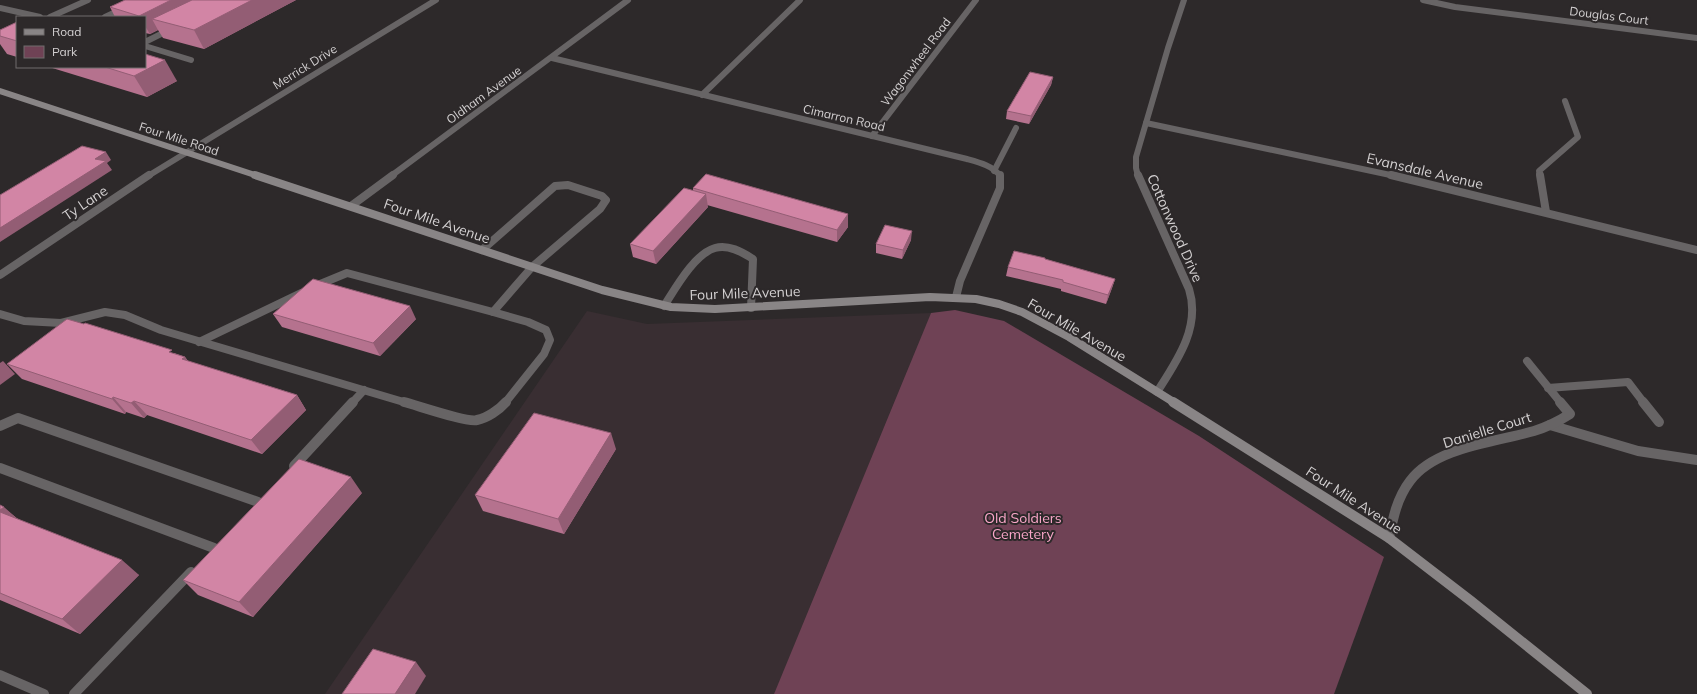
<svg xmlns="http://www.w3.org/2000/svg" width="1697" height="694" font-family="Mulish,sans-serif">
<style>
.built{fill:#392e32}
.green{fill:#6f4255}
.lines{fill:none;stroke-linecap:round;stroke-linejoin:round}
.lane-far2{stroke:#676465;stroke-width:6}
.lane-far1{stroke:#676465;stroke-width:8}
.lane{stroke:#676465;stroke-width:10}
.street-far2{stroke:#676465;stroke-width:6}
.street-far1{stroke:#676465;stroke-width:8}
.street{stroke:#676465;stroke-width:10}
.secondary-far2{stroke:#898586;stroke-width:6}
.secondary-far1{stroke:#898586;stroke-width:8}
.secondary{stroke:#898586;stroke-width:10}
.wall{fill:#b5728e}
.shaded-wall{fill:#935d74}
.building{fill:#d285a5;stroke:#935d74}
.labels{text-anchor:middle;stroke-width:4;stroke-linejoin:round;paint-order:stroke}
.far-street-label{font-size:12px;fill:#d4d1d2;stroke:#2d292a}
.street-label{font-size:14px;fill:#d4d1d2;stroke:#2d292a}
.park-label{font-size:14px;fill:#faa7c9;stroke:#2d292a}
</style>
<rect width="100%" height="100%" fill="#2d292a"/>
<polygon class="built" points="587,311 647,324 931,313 774,694 325,694"/>
<polygon class="green" points="955,310 1004,321 1199,436 1384,557 1334,694 774,694 931,313"/>
<g class="lines">
<g class="lane-far2">
<polyline points="0,8 40,17"/>
<polyline points="105,17 141,0"/>
<polyline points="145,42 169,30"/>
<polyline points="145,46 191,60"/>
<polyline points="994,171 1016,128"/>
<polyline points="1540,176 1539,171 1578,137 1565,101"/>
</g>
<g class="lane-far1">
<polyline points="1540,175 1546,212"/>
<polyline points="482,250 555,186 568,185 602,196 606,200 600,209 532,267 493,312 528,322 546,330 550,340 544,354 505,403"/>
<polyline points="313,287 347,273 493,312"/>
<path d="M 664,306 C 675,289 694,254 715,248 C 728,244 742,252 753,259 L 751,308"/>
<polyline points="0,314 24,321 61,323 105,312 125,315 161,330 407,403"/>
<polyline points="199,342 301,293"/>
<polyline points="1548,388 1628,382 1644,403"/>
<polyline points="352,403 364,390"/>
</g>
<g class="lane">
<path d="M 404,402 C 416,405 468,423 477,420 C 487,418 499,410 506,402"/>
<polyline points="1643,402 1659,422"/>
<polyline points="1550,425 1638,451 1697,460"/>
<polyline points="294,466 353,402"/>
<polyline points="0,675 44,694"/>
<polyline points="74,694 191,572"/>
</g>
<g class="street-far2">
<polyline points="1423,0 1455,7 1697,38"/>
<polyline points="50,17 88,0"/>
<path d="M 552,58 L 967,159 C 978,162 994,166 1000,176"/>
<polyline points="702,95 800,0"/>
<polyline points="1146,123 1395,176"/>
<polyline points="872,136 976,0"/>
<polyline points="148,176 436,0"/>
<polyline points="391,176 628,0"/>
<polyline points="1138,176 1136,168 1136,157 1168,48 1184,0"/>
</g>
<g class="street-far1">
<path d="M 1138,175 L 1189,289 C 1201,327 1177,361 1157,392"/>
<polyline points="1391,175 1697,250"/>
<polyline points="351,206 393,175"/>
<polyline points="0,275 149,175"/>
<polyline points="956,297 960,281 1000,188 1000,175"/>
<polyline points="1527,361 1561,403"/>
</g>
<g class="street">
<polyline points="0,426 18,418 258,502"/>
<polyline points="0,468 214,548"/>
<path d="M 1389,538 C 1393,518 1397,498 1410,481 C 1435,447 1496,442 1534,431 C 1547,427 1559,421 1570,414 L 1560,402"/>
</g>
<polyline class="secondary-far2" points="0,91 258,176"/>
<polyline class="secondary-far1" points="255,175 602,290 671,307 715,309 930,297 976,299 999,304 1022,312 1069,337 1175,403"/>
<polyline class="secondary" points="1173,402 1389,538 1471,601 1587,694"/>
</g>
<g class="wall">
<polygon points="125,0 296,0 204,49 163,38 158,30 150,34 145,33 145,17 115,17 110,7"/>
<polygon points="17,22 17,57 7,54 0,44 0,30"/>
<polygon points="49,67 145,67 177,81 147,97"/>
<polygon points="1053,77 1051,85 1029,124 1006,119 1007,111"/>
<polygon points="693,188 848,214 848,227 837,242 707,205 708,207 656,264 633,257 630,244 693,190"/>
<polygon points="911,240 902,259 876,253 876,244"/>
<polygon points="1045,259 1115,279 1112,288 1106,304 1061,291 1061,289 1006,276 1008,267"/>
<polygon points="273,314 416,319 380,356 282,327"/>
<polygon points="174,353 185,357 188,361 297,395 306,410 262,454 147,415 144,418 126,412 125,414 22,379 7,364"/>
<polygon points="616,449 564,534 483,511 475,495"/>
<polygon points="362,493 253,617 198,595 183,580"/>
<polygon points="0,505 18,519 139,575 80,634 0,600"/>
</g>
<g class="shaded-wall">
<polygon points="171,0 219,0 152,19 158,30 150,34 145,26 145,17 140,17 139,16"/>
<polygon points="252,0 296,0 204,49 194,30"/>
<polygon points="165,60 177,81 147,97 134,76"/>
<polygon points="1053,77 1051,85 1029,124 1031,116"/>
<polygon points="106,152 111,160 107,163 112,170 0,242 0,228 95,159"/>
<polygon points="706,194 708,207 656,264 653,251"/>
<polygon points="848,214 848,227 837,242 837,230"/>
<polygon points="912,231 911,240 902,259 903,250"/>
<polygon points="1115,279 1112,288 1106,304 1108,295"/>
<polygon points="410,306 416,319 380,356 373,343"/>
<polygon points="185,357 196,372 182,359"/>
<polygon points="3,361 15,374 0,385 0,363"/>
<polygon points="297,395 306,410 262,454 251,440"/>
<polygon points="113,397 126,412 125,414 112,399"/>
<polygon points="134,401 147,415 144,418 131,403"/>
<polygon points="611,433 616,449 564,534 558,519"/>
<polygon points="351,477 362,493 253,617 239,602"/>
<polygon points="4,507 22,523 0,512 0,510"/>
<polygon points="122,560 139,575 80,634 62,619"/>
<polygon points="416,662 426,676 415,694 395,694"/>
</g>
<g class="building">
<polygon points="125,0 171,0 139,16 110,7"/>
<polygon points="192,0 252,0 194,30 152,19"/>
<polygon points="17,22 17,41 0,36 0,30"/>
<polygon points="145,54 165,60 134,76 105,67 145,67"/>
<polygon points="1030,72 1053,77 1031,116 1007,111"/>
<polygon points="82,146 106,152 95,159 106,161 0,228 0,195"/>
<polygon points="706,174 848,214 837,230 693,188"/>
<polygon points="684,188 706,194 653,251 630,244"/>
<polygon points="885,225 912,231 903,250 876,244"/>
<polygon points="1014,251 1045,258 1045,259 1115,279 1108,295 1063,282 1063,280 1008,267"/>
<polygon points="313,279 410,306 373,343 273,314"/>
<polygon points="67,319 84,324 85,323 172,350 169,352 185,357 182,359 297,395 251,440 134,401 131,403 113,397 112,399 7,364"/>
<polygon points="534,413 611,433 558,519 475,495"/>
<polygon points="299,459 351,477 239,602 183,580"/>
<polygon points="0,505 4,507 0,510"/>
<polygon points="0,512 122,560 62,619 0,593"/>
<polygon points="373,649 416,662 395,694 342,694"/>
</g>
<g class="labels">
<g class="far-street-label">
<text transform="translate(1609 16) rotate(7)" y="4">Douglas Court</text>
<text transform="translate(916 62) rotate(-53)" y="4">Wagonwheel Road</text>
<text transform="translate(305 67) rotate(-32)" y="4">Merrick Drive</text>
<text transform="translate(484 95) rotate(-36)" y="4">Oldham Avenue</text>
<text transform="translate(844 118) rotate(13)" y="4">Cimarron Road</text>
<text transform="translate(179 139) rotate(18)" y="4">Four Mile Road</text>
</g>
<g class="street-label">
<text transform="translate(1425 171) rotate(13)" y="5">Evansdale Avenue</text>
<text transform="translate(85 203) rotate(-34)" y="5">Ty Lane</text>
<text transform="translate(437 221) rotate(19)" y="5">Four Mile Avenue</text>
<text transform="translate(1175 228) rotate(66)" y="5">Cottonwood Drive</text>
<text transform="translate(745 293) rotate(-2)" y="5">Four Mile Avenue</text>
<text transform="translate(1077 330) rotate(30)" y="5">Four Mile Avenue</text>
<text transform="translate(1487 430) rotate(-17)" y="5">Danielle Court</text>
<text transform="translate(1354 500) rotate(33)" y="5">Four Mile Avenue</text>
</g>
<g class="park-label">
<text x="1023" y="523">Old Soldiers<tspan x="1023" dy="16">Cemetery</tspan></text>
</g>
</g>
<rect x="16" y="16" width="130" height="52" fill="#2d292a" stroke="#706c6d"/>
<rect x="24" y="29" width="20" height="6" fill="#898586" stroke="#706c6d"/>
<text x="52" y="36" font-size="12" fill="#d4d1d2">Road</text>
<rect x="24" y="46" width="20" height="12" fill="#6f4255" stroke="#706c6d"/>
<text x="52" y="56" font-size="12" fill="#d4d1d2">Park</text>
</svg>
